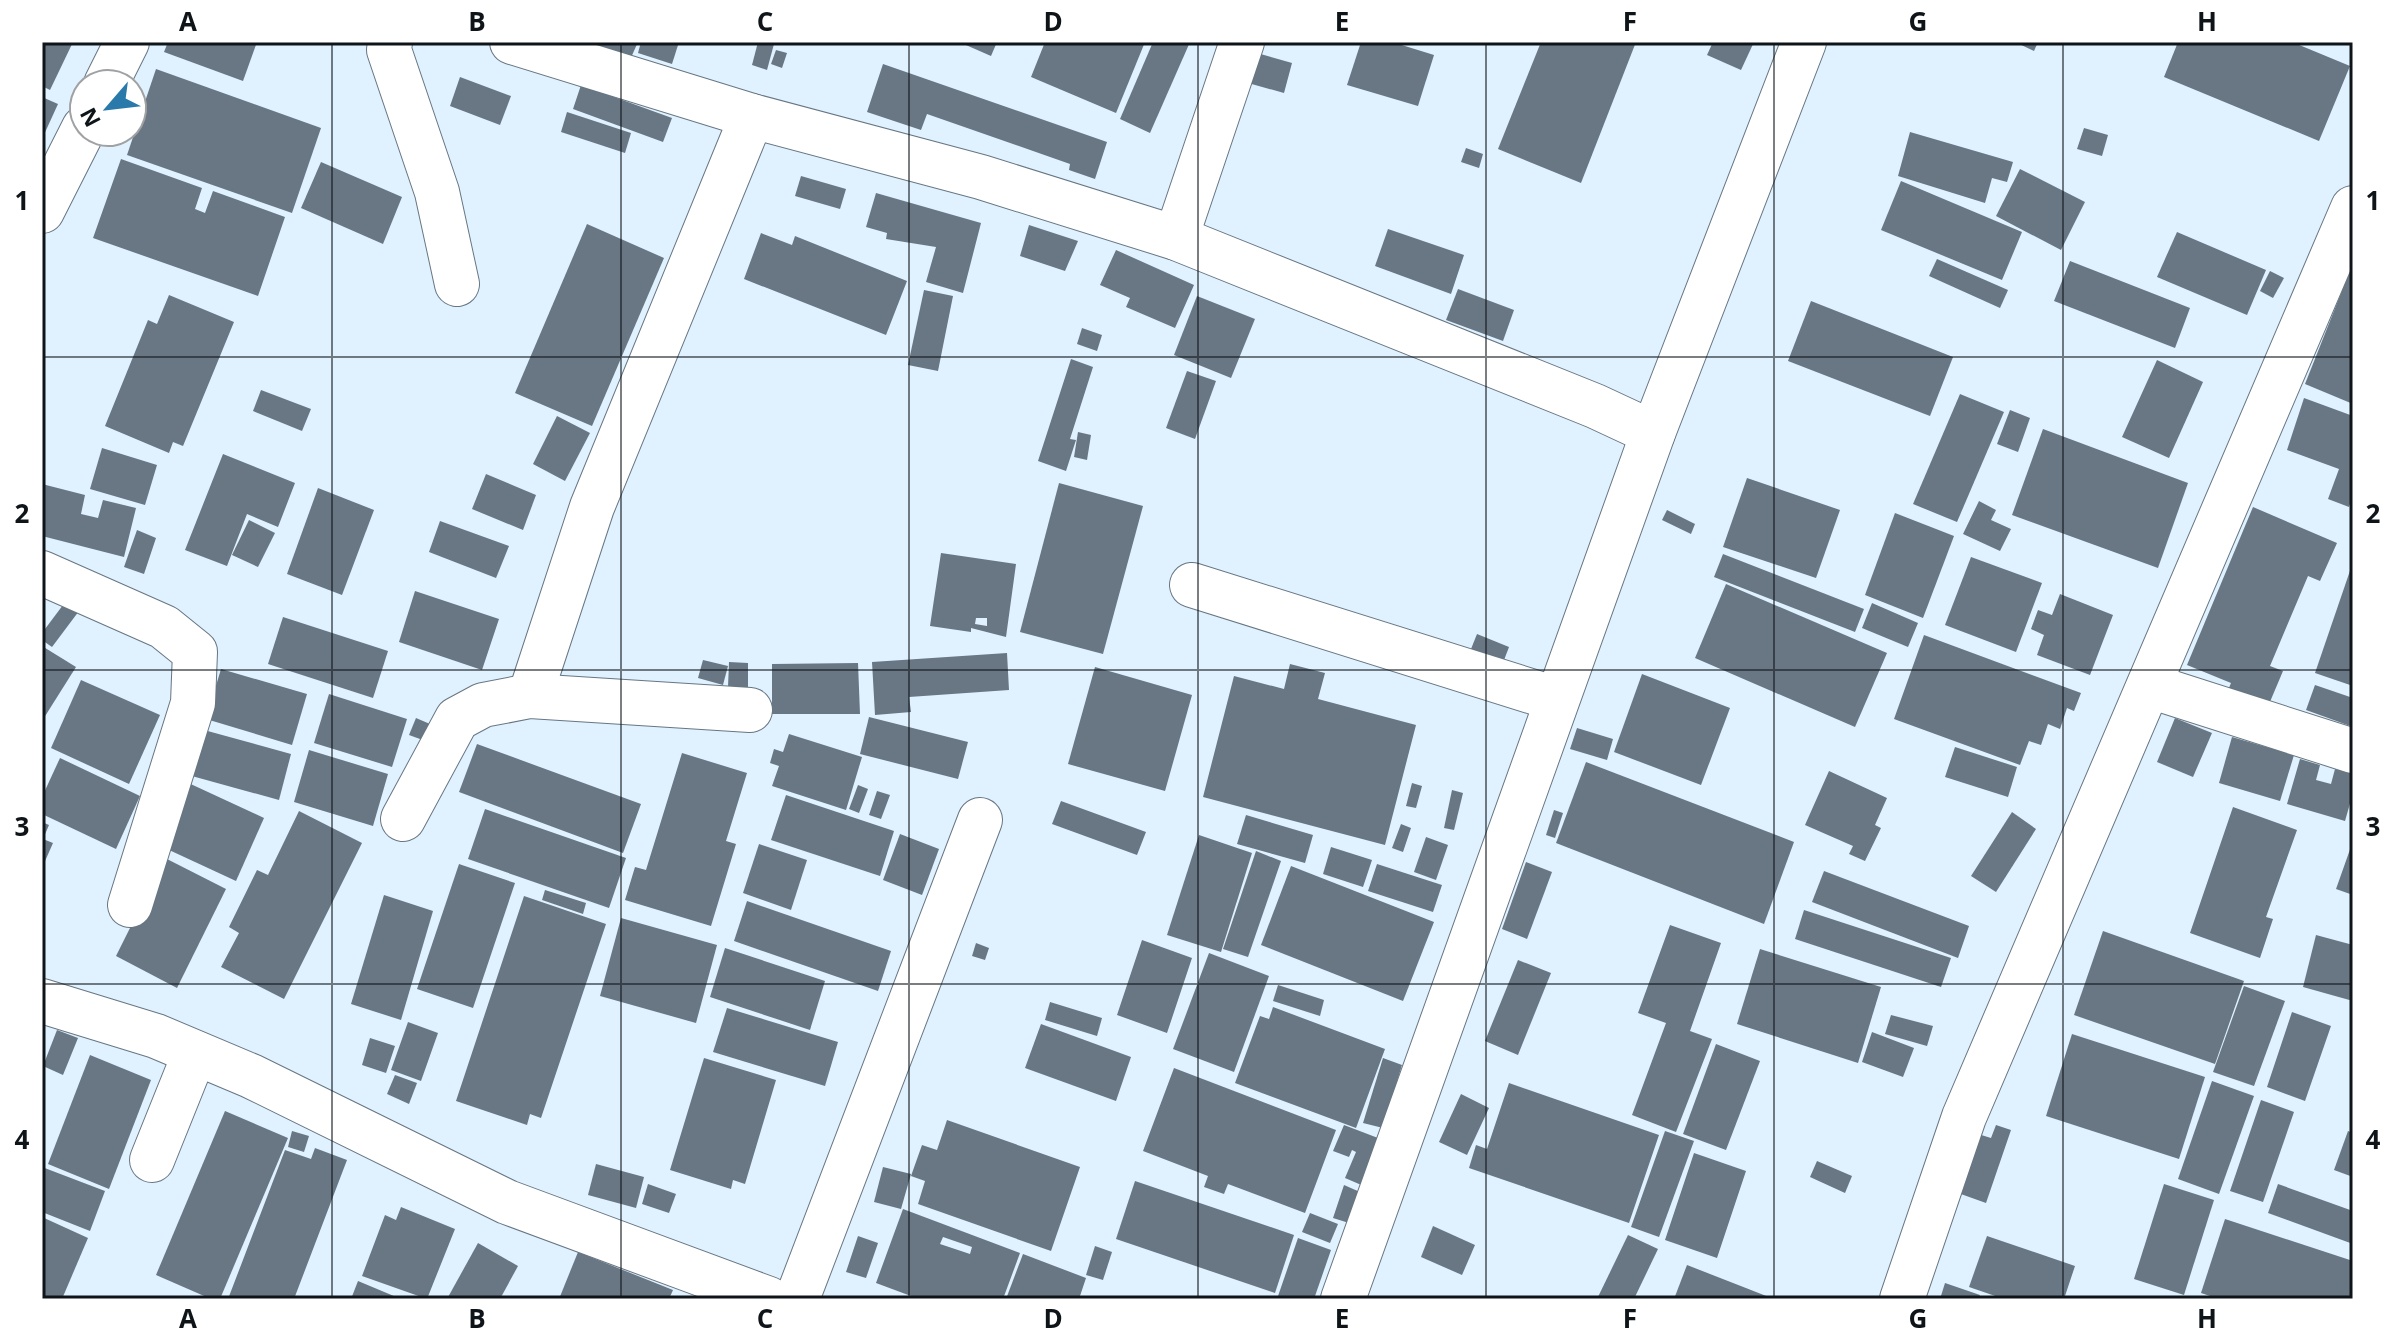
<svg xmlns="http://www.w3.org/2000/svg" width="2395" height="1341" font-family="'Open Sans',sans-serif">
<style>
.building{fill:#687783;fill-rule:evenodd}
.lines{fill:none;stroke-linecap:round;stroke-linejoin:round}
.minor-casing{stroke:#677682;stroke-width:46}
.minor{stroke:#fff;stroke-width:44}
.grid{fill:none;stroke:#0e1418;stroke-width:2;stroke-opacity:0.55}
.neatline{fill:none;stroke:#0e1418;stroke-width:3}
.grid-label{font-size:26px;text-anchor:middle;font-weight:bold;fill:#0e1418}
</style>
<rect width="100%" height="100%" fill="#e0f2ff"/>
<g class="building">
<polygon points="42,42 73,42 50,90 42,86"/>
<polygon points="168,42 257,42 243,81 164,52"/>
<polygon points="583,42 638,42 629,62"/>
<polygon points="641,42 679,42 672,64 638,53"/>
<polygon points="758,42 774,44 767,70 752,65"/>
<polygon points="959,42 997,42 991,56"/>
<polygon points="1045,42 1145,42 1116,113 1031,77"/>
<polygon points="1153,42 1190,42 1150,133 1120,119"/>
<polygon points="1361,42 1392,42 1434,55 1418,106 1347,85"/>
<polygon points="1541,42 1636,42 1581,183 1498,149"/>
<polygon points="1713,42 1754,42 1741,70 1707,55"/>
<polygon points="2015,42 2038,42 2034,51"/>
<polygon points="2178,42 2292,42 2350,66 2319,141 2164,77"/>
<polygon points="776,50 787,53 782,68 771,64"/>
<polygon points="1257,53 1292,63 1284,93 1248,83"/>
<polygon points="883,64 1107,142 1095,179 1069,170 1070,164 927,114 921,130 867,112"/>
<polygon points="156,69 321,128 292,213 127,155"/>
<polygon points="460,77 511,96 500,125 450,106"/>
<polygon points="581,85 672,118 663,142 573,109"/>
<polygon points="42,97 58,104 42,139"/>
<polygon points="567,112 631,133 625,153 561,132"/>
<polygon points="2084,128 2108,135 2102,156 2077,149"/>
<polygon points="1910,132 2013,162 2007,182 1992,178 1985,203 1898,176"/>
<polygon points="1466,148 1483,154 1479,168 1461,162"/>
<polygon points="121,159 202,188 195,209 205,213 213,191 285,217 258,296 93,238"/>
<polygon points="321,162 402,197 383,244 301,208"/>
<polygon points="2020,169 2085,202 2061,250 1996,216"/>
<polygon points="801,176 846,189 840,209 795,196"/>
<polygon points="1901,181 2022,232 2002,280 1881,230"/>
<polygon points="876,193 981,223 963,293 926,282 936,247 886,239 887,233 866,227"/>
<polygon points="587,224 664,258 592,426 515,393"/>
<polygon points="1029,225 1078,241 1065,271 1020,256"/>
<polygon points="1388,229 1464,255 1451,294 1375,266"/>
<polygon points="2177,232 2266,270 2247,315 2157,277"/>
<polygon points="761,233 792,245 795,236 907,281 886,335 744,279"/>
<polygon points="1116,250 1194,285 1175,328 1126,307 1130,298 1100,285"/>
<polygon points="1937,259 2008,290 2000,308 1929,276"/>
<polygon points="2070,261 2190,308 2175,348 2054,301"/>
<polygon points="2353,263 2353,404 2305,384"/>
<polygon points="2270,271 2284,278 2273,298 2260,291"/>
<polygon points="1458,289 1514,310 1503,341 1446,320"/>
<polygon points="924,290 953,296 938,371 908,365"/>
<polygon points="169,295 234,322 183,446 173,442 169,453 105,426 148,320 157,324"/>
<polygon points="1197,296 1255,319 1231,378 1174,355"/>
<polygon points="1811,301 1953,357 1930,416 1788,361"/>
<polygon points="1082,328 1102,335 1097,351 1077,344"/>
<polygon points="1071,359 1093,367 1070,439 1076,440 1066,471 1038,461"/>
<polygon points="2157,360 2203,382 2169,458 2122,437"/>
<polygon points="1187,371 1216,381 1195,439 1166,428"/>
<polygon points="261,390 311,409 302,431 253,411"/>
<polygon points="1960,394 2004,412 1957,522 1913,504"/>
<polygon points="2304,398 2353,416 2353,495 2349,507 2328,499 2339,469 2287,450"/>
<polygon points="2010,410 2030,418 2018,452 1997,444"/>
<polygon points="557,416 590,433 565,481 533,464"/>
<polygon points="2043,429 2188,483 2158,568 2012,515"/>
<polygon points="1078,432 1091,435 1087,460 1074,457"/>
<polygon points="102,448 157,465 145,505 90,489"/>
<polygon points="223,454 295,483 278,527 247,514 227,566 185,550"/>
<polygon points="486,474 536,495 523,530 472,509"/>
<polygon points="1747,478 1840,510 1816,578 1723,547"/>
<polygon points="1059,483 1143,506 1103,654 1020,632"/>
<polygon points="42,484 85,495 81,514 98,518 103,500 136,508 124,557 42,536"/>
<polygon points="318,488 374,510 342,595 287,574"/>
<polygon points="1979,501 1996,510 1991,520 2011,529 2000,551 1963,534"/>
<polygon points="2253,507 2337,543 2320,581 2308,576 2270,666 2283,671 2264,716 2224,700 2231,683 2187,665"/>
<polygon points="1667,510 1695,524 1691,534 1662,520"/>
<polygon points="1895,513 1954,536 1923,618 1865,595"/>
<polygon points="249,520 275,533 258,567 232,555"/>
<polygon points="440,521 509,546 496,578 429,552"/>
<polygon points="137,530 156,538 144,574 124,567"/>
<path d="M 941,553 L 1016,564 L 1006,637 L 971,628 L 971,632 L 930,626 ZM 976,618 L 987,618 L 987,626 L 975,624 Z"/>
<polygon points="1723,554 1864,609 1855,632 1714,577"/>
<polygon points="1971,557 2042,583 2016,652 1945,625"/>
<polygon points="2353,562 2353,686 2315,673"/>
<polygon points="1726,584 1887,653 1855,727 1695,658"/>
<polygon points="415,591 499,619 482,670 399,642"/>
<polygon points="2060,594 2113,615 2090,675 2037,655 2044,635 2031,629 2038,610 2052,615"/>
<polygon points="66,601 79,611 52,647 42,640 42,633"/>
<polygon points="1872,603 1918,623 1908,647 1862,628"/>
<polygon points="283,617 388,651 373,698 268,664"/>
<polygon points="1477,634 1509,647 1501,668 1469,654"/>
<polygon points="1924,635 2081,693 2074,711 2067,708 2060,729 2048,724 2041,745 2029,741 2020,765 1894,719"/>
<polygon points="42,646 76,667 42,721"/>
<polygon points="1007,653 1009,690 909,697 911,712 875,715 872,662"/>
<polygon points="703,660 728,666 723,685 698,678"/>
<polygon points="729,662 748,663 748,688 728,687"/>
<polygon points="858,663 860,714 772,714 772,664"/>
<polygon points="1290,664 1325,673 1318,699 1416,725 1385,845 1203,797 1234,676 1284,689"/>
<polygon points="1095,667 1192,695 1165,791 1068,764"/>
<polygon points="221,669 307,694 292,745 206,719"/>
<polygon points="1642,674 1730,708 1701,785 1614,752"/>
<polygon points="81,680 160,715 129,784 51,748"/>
<polygon points="2315,685 2353,698 2353,727 2306,710"/>
<polygon points="329,694 407,719 392,767 314,743"/>
<polygon points="869,717 968,742 958,779 860,754"/>
<polygon points="416,718 437,727 431,743 409,735"/>
<polygon points="2175,718 2212,733 2193,777 2157,762"/>
<polygon points="193,727 291,754 279,800 181,773"/>
<polygon points="1577,728 1613,739 1607,760 1570,749"/>
<polygon points="789,734 862,757 846,810 772,786 779,766 770,763 774,749 783,752"/>
<polygon points="2232,737 2294,755 2280,801 2219,783"/>
<polygon points="477,744 641,804 623,853 459,792"/>
<polygon points="1955,747 2017,767 2008,797 1945,777"/>
<polygon points="309,750 388,774 373,826 294,802"/>
<polygon points="682,753 747,773 726,841 736,844 711,926 625,900 635,867 646,870"/>
<polygon points="60,758 140,796 116,849 42,814 42,797"/>
<polygon points="2300,759 2320,765 2316,780 2331,784 2335,769 2353,774 2353,793 2345,821 2287,804"/>
<polygon points="1586,762 1794,842 1764,924 1556,843"/>
<polygon points="1829,771 1887,798 1875,825 1881,828 1865,861 1849,854 1853,846 1805,825"/>
<polygon points="182,780 264,818 236,881 154,843"/>
<polygon points="1412,783 1422,786 1416,808 1406,806"/>
<polygon points="858,785 868,789 859,813 849,809"/>
<polygon points="1452,790 1463,793 1454,830 1444,828"/>
<polygon points="877,791 890,795 881,819 869,815"/>
<polygon points="786,795 894,831 880,876 771,840"/>
<polygon points="1061,801 1146,832 1137,855 1052,824"/>
<polygon points="2233,807 2297,830 2266,917 2273,919 2260,958 2190,933"/>
<polygon points="485,809 626,858 609,908 468,859"/>
<polygon points="1554,810 1563,813 1555,838 1546,835"/>
<polygon points="299,811 362,843 284,999 221,967 239,933 229,927 257,870 268,875"/>
<polygon points="2012,812 2036,829 1996,892 1971,876"/>
<polygon points="1246,815 1313,835 1305,863 1237,844"/>
<polygon points="42,822 49,825 43,839 53,843 42,868"/>
<polygon points="1401,824 1411,828 1403,852 1392,848"/>
<polygon points="900,834 939,849 922,895 883,880"/>
<polygon points="1199,835 1252,853 1221,952 1167,935"/>
<polygon points="1426,837 1448,845 1436,880 1414,872"/>
<polygon points="2353,841 2353,895 2336,889"/>
<polygon points="759,844 807,860 791,910 743,893"/>
<polygon points="1331,847 1372,860 1363,887 1323,874"/>
<polygon points="1256,851 1281,861 1248,957 1223,949"/>
<polygon points="165,858 226,889 177,988 116,956"/>
<polygon points="1526,862 1552,872 1527,939 1502,929"/>
<polygon points="459,864 515,883 473,1008 417,989"/>
<polygon points="1377,864 1442,885 1433,912 1368,891"/>
<polygon points="1291,866 1434,922 1403,1001 1261,945"/>
<polygon points="1824,871 1969,926 1958,958 1812,902"/>
<polygon points="545,890 586,903 583,914 542,900"/>
<polygon points="384,895 433,911 401,1020 351,1004"/>
<polygon points="524,896 606,924 541,1118 530,1114 527,1125 456,1101"/>
<polygon points="747,901 891,951 878,991 734,941"/>
<polygon points="1804,910 1951,958 1941,987 1795,939"/>
<polygon points="621,918 717,945 696,1023 600,996"/>
<polygon points="1670,925 1721,943 1690,1031 1712,1039 1676,1132 1632,1115 1666,1023 1638,1013"/>
<polygon points="2103,931 2244,981 2215,1064 2074,1015"/>
<polygon points="2316,935 2353,945 2353,1001 2303,987"/>
<polygon points="1142,940 1192,958 1167,1033 1117,1015"/>
<polygon points="976,943 989,948 985,960 972,956"/>
<polygon points="725,948 825,981 810,1030 710,997"/>
<polygon points="1760,949 1881,987 1858,1063 1737,1024"/>
<polygon points="1209,953 1269,976 1234,1072 1173,1049"/>
<polygon points="1518,960 1551,973 1518,1055 1485,1041"/>
<polygon points="1278,985 1324,1000 1320,1016 1273,1001"/>
<polygon points="2244,986 2285,1001 2254,1086 2213,1072"/>
<polygon points="1050,1002 1102,1018 1097,1036 1045,1020"/>
<polygon points="1273,1007 1385,1049 1356,1128 1235,1083 1260,1016 1269,1019"/>
<polygon points="727,1008 838,1042 825,1086 713,1052"/>
<polygon points="2292,1012 2331,1026 2305,1101 2267,1087"/>
<polygon points="1891,1015 1933,1026 1927,1046 1885,1034"/>
<polygon points="408,1022 438,1033 421,1081 391,1070"/>
<polygon points="1041,1024 1131,1057 1116,1101 1025,1068"/>
<polygon points="57,1030 78,1038 63,1075 43,1066"/>
<polygon points="1872,1032 1914,1048 1903,1077 1862,1062"/>
<polygon points="2072,1034 2205,1077 2179,1159 2046,1116"/>
<polygon points="370,1038 395,1046 386,1073 362,1065"/>
<polygon points="1716,1044 1760,1061 1726,1150 1683,1134"/>
<polygon points="90,1055 151,1080 109,1189 48,1164"/>
<polygon points="704,1058 776,1080 745,1184 733,1180 731,1189 670,1170"/>
<polygon points="1383,1058 1402,1065 1383,1128 1363,1123"/>
<polygon points="1174,1068 1336,1130 1305,1213 1228,1184 1224,1194 1204,1187 1208,1176 1143,1151"/>
<polygon points="395,1075 417,1083 409,1104 387,1094"/>
<polygon points="2212,1081 2254,1096 2219,1194 2178,1179"/>
<polygon points="1509,1083 1659,1135 1629,1223 1469,1168 1476,1145 1487,1149"/>
<polygon points="1461,1094 1489,1108 1467,1155 1439,1142"/>
<polygon points="2261,1100 2294,1112 2263,1202 2230,1191"/>
<polygon points="225,1111 288,1138 220,1299 211,1299 156,1275"/>
<polygon points="947,1120 1080,1167 1051,1251 918,1204 925,1181 911,1176 922,1145 937,1150"/>
<polygon points="1344,1125 1378,1138 1366,1187 1345,1178 1356,1152 1352,1150 1349,1157 1333,1151"/>
<polygon points="1996,1125 2011,1130 1986,1203 1958,1193 1978,1134 1991,1138"/>
<polygon points="292,1131 309,1136 304,1152 288,1147"/>
<polygon points="1665,1131 1694,1141 1659,1237 1631,1227"/>
<polygon points="2348,1131 2353,1133 2353,1177 2334,1170"/>
<polygon points="315,1148 347,1160 294,1299 228,1299 285,1150 311,1159"/>
<polygon points="1694,1153 1746,1171 1717,1258 1665,1240"/>
<polygon points="1817,1161 1852,1176 1845,1193 1810,1177"/>
<polygon points="596,1164 644,1177 636,1208 588,1195"/>
<polygon points="42,1167 105,1191 90,1231 42,1212"/>
<polygon points="883,1167 911,1174 901,1209 874,1202"/>
<polygon points="1135,1181 1294,1235 1275,1293 1116,1239"/>
<polygon points="648,1184 676,1194 669,1213 642,1204"/>
<polygon points="2164,1184 2214,1200 2184,1295 2134,1279"/>
<polygon points="2278,1184 2353,1211 2353,1244 2268,1213"/>
<polygon points="1344,1185 1360,1192 1349,1223 1333,1218"/>
<polygon points="401,1207 455,1229 427,1299 362,1276 385,1215 396,1220"/>
<path d="M 903,1209 L 1020,1253 L 1003,1299 L 919,1299 L 876,1283 ZM 943,1237 L 972,1247 L 970,1254 L 940,1244 Z"/>
<polygon points="1310,1213 1338,1224 1330,1243 1302,1232"/>
<polygon points="42,1217 88,1238 62,1299 42,1299"/>
<polygon points="2225,1219 2353,1261 2353,1299 2219,1299 2201,1293"/>
<polygon points="1433,1226 1475,1245 1462,1275 1421,1257"/>
<polygon points="1628,1235 1658,1249 1634,1299 1597,1299"/>
<polygon points="858,1236 878,1243 866,1278 846,1272"/>
<polygon points="1987,1236 2075,1266 2064,1299 2004,1299 1969,1287"/>
<polygon points="1298,1238 1331,1250 1314,1299 1277,1299"/>
<polygon points="478,1243 518,1266 500,1299 447,1299"/>
<polygon points="1095,1246 1112,1252 1103,1280 1086,1275"/>
<polygon points="578,1252 673,1290 669,1299 559,1299"/>
<polygon points="1023,1254 1086,1278 1079,1299 1006,1299"/>
<polygon points="1687,1265 1774,1299 1674,1299"/>
<polygon points="358,1281 401,1299 351,1299"/>
<polygon points="1945,1283 1980,1295 1978,1299 1940,1299"/>
</g>
<g class="lines">
<defs>
<g id="minor">
<polyline points="390,42 389,50 437,192 457,284"/>
<polyline points="512,42 752,116 981,177 1176,238 1595,406 1653,433"/>
<polyline points="106,84 127,42"/>
<polyline points="42,211 84,128"/>
<polyline points="1176,238 1242,42"/>
<polyline points="42,573 164,627 195,652 193,703 130,905"/>
<polyline points="1192,585 1556,699"/>
<polyline points="2150,686 2353,751"/>
<polyline points="530,696 592,507 752,116"/>
<polyline points="403,819 457,719 483,705 530,696 750,710"/>
<polyline points="42,1001 156,1036 251,1076 507,1202 769,1299"/>
<polyline points="152,1160 195,1053"/>
<polyline points="797,1299 980,820"/>
<polyline points="1343,1299 1653,433 1804,42"/>
<polyline points="1902,1299 1964,1117 2353,208"/>
</g>
</defs>
<use href="#minor" class="minor-casing"/>
<use href="#minor" class="minor"/>
</g>
<path class="grid" d="M 332,42 L 332,1299M 621,42 L 621,1299M 909,42 L 909,1299M 1198,42 L 1198,1299M 1486,42 L 1486,1299M 1774,42 L 1774,1299M 2063,42 L 2063,1299M 42,357 L 2353,357M 42,670 L 2353,670M 42,984 L 2353,984"/>
<rect width="2395" height="1341" fill="none" stroke="#ffffff" stroke-width="88"/>
<g transform="translate(108 108) rotate(242)"><circle r="38" fill="#ffffff" stroke="#9fa1a3" stroke-width="2"/>
<path d="M0-6L14 30L0 20L-14 30Z" fill="#2979ab"/>
<text y="-12" font-size="22" font-weight="bold" text-anchor="middle" fill="#0e1418">N</text>
</g>
<rect x="44" y="44" width="2307" height="1253" class="neatline"/>
<g class="grid-label">
<text x="188" y="31">A</text>
<text x="477" y="31">B</text>
<text x="765" y="31">C</text>
<text x="1053" y="31">D</text>
<text x="1342" y="31">E</text>
<text x="1630" y="31">F</text>
<text x="1918" y="31">G</text>
<text x="2207" y="31">H</text>
<text x="22" y="210">1</text>
<text x="2373" y="210">1</text>
<text x="22" y="523">2</text>
<text x="2373" y="523">2</text>
<text x="22" y="836">3</text>
<text x="2373" y="836">3</text>
<text x="22" y="1149">4</text>
<text x="2373" y="1149">4</text>
<text x="188" y="1328">A</text>
<text x="477" y="1328">B</text>
<text x="765" y="1328">C</text>
<text x="1053" y="1328">D</text>
<text x="1342" y="1328">E</text>
<text x="1630" y="1328">F</text>
<text x="1918" y="1328">G</text>
<text x="2207" y="1328">H</text>
</g>
</svg>
